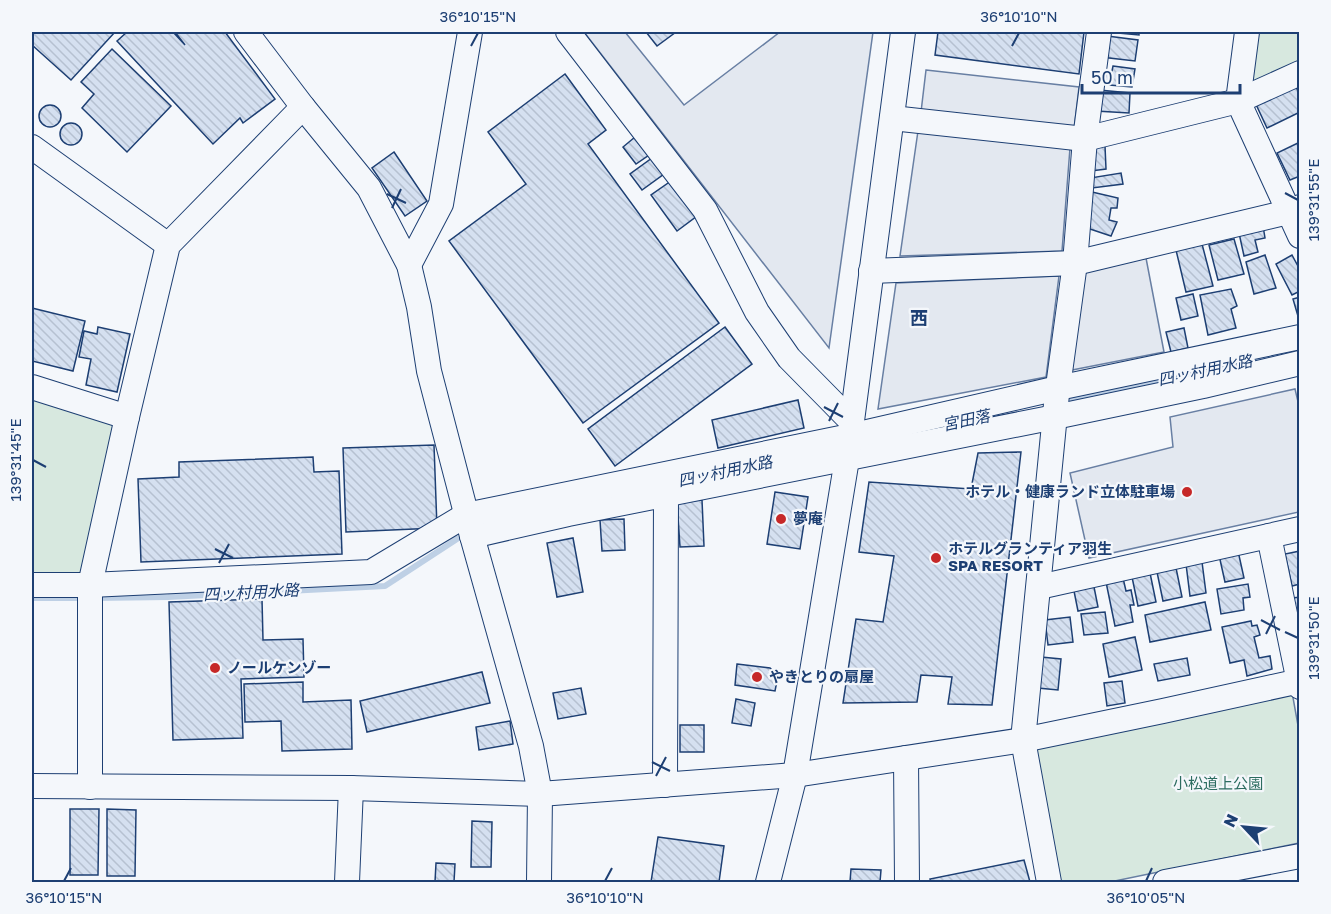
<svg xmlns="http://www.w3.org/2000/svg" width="1331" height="914" font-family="'Golos Text','Noto Sans JP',sans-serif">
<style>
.park{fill:#d7e8df;stroke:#687fa3;stroke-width:1.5}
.parking{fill:#e3e8f0;stroke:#687fa3;stroke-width:1.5}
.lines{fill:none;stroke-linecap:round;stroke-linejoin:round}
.stream{stroke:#bed0e5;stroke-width:6}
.building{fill:url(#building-back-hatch);stroke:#1d3f73;stroke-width:1.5}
.minor-casing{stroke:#1d3f73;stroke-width:26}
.minor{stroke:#f4f7fb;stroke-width:24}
.ticks{fill:none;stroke:#1d3f73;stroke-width:2}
.poi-dot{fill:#c62828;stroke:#f4f7fb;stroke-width:2}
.labels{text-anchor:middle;stroke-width:4.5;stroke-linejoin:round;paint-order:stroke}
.poi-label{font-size:15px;font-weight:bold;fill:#1d3f73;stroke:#f4f7fb;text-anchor:start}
.park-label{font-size:15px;fill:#2c6c60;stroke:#f4f7fb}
.water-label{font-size:16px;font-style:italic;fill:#1d3f73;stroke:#f4f7fb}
.quarter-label{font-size:18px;font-weight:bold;fill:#1d3f73;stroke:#f4f7fb}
.neatline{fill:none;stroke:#1d3f73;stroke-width:2}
.ticks-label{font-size:15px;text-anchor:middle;fill:#1d3f73}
</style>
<defs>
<pattern id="building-back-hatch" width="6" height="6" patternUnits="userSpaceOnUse" patternTransform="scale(1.5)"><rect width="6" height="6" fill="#d5e0f0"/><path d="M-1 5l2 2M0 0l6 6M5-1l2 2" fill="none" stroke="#b6c1d1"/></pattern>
</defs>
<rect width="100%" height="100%" fill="#f4f7fb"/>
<g class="park">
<polygon points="1253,32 1299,32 1299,63 1246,88"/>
<polygon points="32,387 127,417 90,585 32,585"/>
<polygon points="1292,692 1299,731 1299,843 1110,882 1060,882 1036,748"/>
</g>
<g class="parking">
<polygon points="584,32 625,32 684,105 780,32 873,32 829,348"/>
<polygon points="926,70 1079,87 1074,129 921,112"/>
<polygon points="918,131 1070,148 1062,251 900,256"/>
<polygon points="1146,258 1164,352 1067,371 1081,273"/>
<polygon points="1059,276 1046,377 878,409 896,283"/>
<polygon points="1295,389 1300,410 1299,512 1089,558 1070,473 1173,447 1170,417"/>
</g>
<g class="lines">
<g class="stream">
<polyline points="1062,400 1300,350"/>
<polyline points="32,598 85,598"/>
<polyline points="95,598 168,597 385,586 457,539"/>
</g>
</g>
<g class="building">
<polygon points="32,32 115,32 71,80 32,45"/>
<polygon points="127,32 173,32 185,45 175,32 225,32 275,99 243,123 240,118 213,144 117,41"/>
<polygon points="646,32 676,32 657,46"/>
<polygon points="938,32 1084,32 1079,74 935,55"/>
<polygon points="1107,32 1139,32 1139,35"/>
<polygon points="1107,36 1138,40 1135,61 1101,57"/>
<polygon points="112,49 171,106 127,152 82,108 94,94 81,82"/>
<polygon points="1113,66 1135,69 1132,87 1098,84 1100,70 1112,71"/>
<polygon points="565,74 606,130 588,144 719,323 583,423 449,241 526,184 488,132"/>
<polygon points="1293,81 1300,95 1300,112 1267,128 1254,100"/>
<polygon points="1099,90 1130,93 1129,113 1096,111"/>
<circle cx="50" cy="116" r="11"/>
<circle cx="71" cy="134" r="11"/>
<polygon points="635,137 649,155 636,164 623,147"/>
<polygon points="1300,142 1300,176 1290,180 1277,153"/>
<polygon points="1105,146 1106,169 1091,171 1090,147"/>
<polygon points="394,152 427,201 405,216 372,168"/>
<polygon points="652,158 664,174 642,190 630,174"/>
<polygon points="1121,173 1123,184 1092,188 1090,178"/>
<polygon points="671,181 697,216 677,231 651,195"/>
<polygon points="1092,192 1118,198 1117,208 1111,208 1109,220 1117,222 1111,236 1084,227"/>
<polygon points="1263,226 1265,238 1255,240 1258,252 1244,256 1239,233"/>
<polygon points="1234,239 1244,274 1218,280 1209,245"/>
<polygon points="1202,244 1213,286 1186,292 1176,250"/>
<polygon points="1265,255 1276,288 1254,294 1246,262"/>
<polygon points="1292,255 1300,270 1300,291 1292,295 1276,264"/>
<polygon points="1231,289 1237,306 1231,309 1236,328 1208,335 1200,295"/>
<polygon points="1193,294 1198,316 1181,320 1176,298"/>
<polygon points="1300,297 1300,323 1293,299"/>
<polygon points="32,308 85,321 73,371 32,361"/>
<polygon points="98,327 130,334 117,392 86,385 91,359 79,357 84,331 97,334"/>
<polygon points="725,327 752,364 615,466 588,429"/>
<polygon points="1184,328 1188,348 1171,352 1166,332"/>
<polygon points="798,400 804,428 718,448 712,420"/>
<polygon points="434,445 437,528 346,532 343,448"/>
<polygon points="1021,452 992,705 948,704 952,677 921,675 917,702 843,703 856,619 883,622 894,556 859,552 869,482 971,489 978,453"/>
<polygon points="313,457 314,472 339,471 342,554 141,562 138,479 179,477 179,462"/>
<polygon points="775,492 808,497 800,549 767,544"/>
<polygon points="702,500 704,546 680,547 677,502"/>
<polygon points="624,519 625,550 602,551 600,520"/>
<polygon points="573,538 583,592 557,597 547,543"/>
<polygon points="1238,551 1244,578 1225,582 1219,555"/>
<polygon points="1300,551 1300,584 1292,586 1285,554"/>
<polygon points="1202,562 1206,593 1190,596 1186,564"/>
<polygon points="1176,568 1182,597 1163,601 1157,572"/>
<polygon points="1150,573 1156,602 1138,606 1132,577"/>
<polygon points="1123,578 1126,591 1131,590 1134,605 1130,605 1133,622 1115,626 1106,582"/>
<polygon points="1093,582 1098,607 1078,611 1073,586"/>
<polygon points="1248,584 1250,597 1243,598 1244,610 1221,614 1217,589"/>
<polygon points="1300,597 1300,615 1297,615 1293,598"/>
<polygon points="262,599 263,640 303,639 304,677 241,679 243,738 173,740 169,602"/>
<polygon points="1205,602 1211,630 1150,642 1145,615"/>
<polygon points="1105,612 1108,633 1084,635 1081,614"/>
<polygon points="1070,617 1073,642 1048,645 1045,620"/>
<polygon points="1251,621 1252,626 1257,625 1260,635 1254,637 1259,658 1270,656 1272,669 1247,676 1244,660 1230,663 1222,627"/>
<polygon points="1135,637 1142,670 1109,677 1103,644"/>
<polygon points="1041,657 1061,659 1058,690 1038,688"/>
<polygon points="1187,658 1190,675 1158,681 1154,664"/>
<polygon points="737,664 770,668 775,673 777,681 775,691 735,685"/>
<polygon points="482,672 490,703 367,732 360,701"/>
<polygon points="1122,681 1125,703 1107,706 1104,683"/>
<polygon points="303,682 303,702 351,700 352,749 282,751 281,721 245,722 244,684"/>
<polygon points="581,688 586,714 558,719 553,693"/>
<polygon points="736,699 755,703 751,726 732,723"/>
<polygon points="510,721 513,744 479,750 476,727"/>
<rect x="680" y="725" width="24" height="27"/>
<polygon points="70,809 99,809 98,875 70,875"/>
<polygon points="107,809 136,810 135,876 107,876"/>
<polygon points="472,821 492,822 491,867 471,867"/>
<polygon points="658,837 724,846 719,882 651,882"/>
<polygon points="1024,860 1030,882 931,882 930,879"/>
<polygon points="436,863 455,864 454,882 435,882"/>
<polygon points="851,869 881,870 880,882 850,882"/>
</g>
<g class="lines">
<defs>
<g id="minor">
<polyline points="246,32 303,107 369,188 409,265 419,307 429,371 472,536 531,746 540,794 539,882"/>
<polyline points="568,32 705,210 757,312 789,358 851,421"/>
<polyline points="1247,32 1238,101 1300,236"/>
<polyline points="892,118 1085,139 1238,101 1300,73"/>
<polyline points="32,147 168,245"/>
<polyline points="409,265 441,204 470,32"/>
<polyline points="871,271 1075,263 1288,212 1300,207"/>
<polyline points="32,387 127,417"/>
<polyline points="472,536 568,514 1055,417 1203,386 1300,363"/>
<polyline points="1269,536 1300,687"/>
<polyline points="32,585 90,585 371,572 466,515 850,436 1058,388 1300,337"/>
<polyline points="1039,587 1300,529"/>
<polyline points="906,758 907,882"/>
<polyline points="665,785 666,496"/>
<polyline points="32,786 351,788 540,794 795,775 1023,740 1163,711 1300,681"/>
<polyline points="90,787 90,585 127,417 168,245 303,107"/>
<polyline points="347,882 351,788"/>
<polyline points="768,882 795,775 847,459 903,32"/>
<polyline points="1049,882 1023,740 1057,394 1075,263 1085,139 1099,32"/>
<polyline points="1165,882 1300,856"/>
</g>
</defs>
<use href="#minor" class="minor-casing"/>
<use href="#minor" class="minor"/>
</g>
<path class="ticks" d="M 471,46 L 478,33M 1012,46 L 1019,33M 1285,193 L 1298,200M 387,194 L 406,203M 392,208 L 401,189M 824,407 L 843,417M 829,421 L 838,403M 33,460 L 46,467M 215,549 L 233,558M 219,563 L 229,544M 1261,620 L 1280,630M 1285,632 L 1298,638M 1266,634 L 1275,616M 652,762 L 670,771M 656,776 L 666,757M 64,881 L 71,868M 605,881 L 612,868M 1146,881 L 1152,868"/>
<g class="poi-dot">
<circle cx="1187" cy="492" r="6"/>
<circle cx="781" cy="519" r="6"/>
<circle cx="936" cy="558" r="6"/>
<circle cx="215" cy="668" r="6"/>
<circle cx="757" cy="677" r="6"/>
</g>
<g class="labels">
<g class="poi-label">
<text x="1175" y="497" text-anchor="end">ホテル・健康ランド立体駐車場</text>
<text x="793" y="524">夢庵</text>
<text x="948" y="554">ホテルグランティア羽生<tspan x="948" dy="17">SPA RESORT</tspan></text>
<text x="227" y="673">ノールケンゾー</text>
<text x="769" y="682">やきとりの扇屋</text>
</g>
<g class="park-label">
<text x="1218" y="789">小松道上公園</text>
</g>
<g class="water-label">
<text transform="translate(1205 370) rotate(-12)" y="6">四ッ村用水路</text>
<text transform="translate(966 420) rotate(-12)" y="6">宮田落</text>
<text transform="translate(725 471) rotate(-12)" y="6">四ッ村用水路</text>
<text transform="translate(251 592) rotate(-3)" y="6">四ッ村用水路</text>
</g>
<g class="quarter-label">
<text x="919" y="325">西</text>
</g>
</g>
<rect width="1331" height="914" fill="none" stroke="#f4f7fb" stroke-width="66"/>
<g transform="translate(1244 827) rotate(296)" stroke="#f4f7fb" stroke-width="4.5" paint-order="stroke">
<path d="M0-4.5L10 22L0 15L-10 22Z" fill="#1d3f73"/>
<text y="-9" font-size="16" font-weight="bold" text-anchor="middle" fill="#1d3f73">N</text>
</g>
<path d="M1082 84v9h158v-9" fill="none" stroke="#1d3f73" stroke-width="3"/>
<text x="1091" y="84" font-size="18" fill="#1d3f73" stroke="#f4f7fb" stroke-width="4.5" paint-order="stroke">50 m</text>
<rect x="33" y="33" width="1265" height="848" class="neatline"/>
<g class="ticks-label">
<text x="478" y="22">36°10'15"N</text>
<text x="1019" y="22">36°10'10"N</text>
<text transform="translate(1314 200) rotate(-90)" y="5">139°31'55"E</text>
<text transform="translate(16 460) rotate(-90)" y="5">139°31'45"E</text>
<text transform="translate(1314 638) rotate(-90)" y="5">139°31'50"E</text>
<text x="64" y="903">36°10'15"N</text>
<text x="605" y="903">36°10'10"N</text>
<text x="1146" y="903">36°10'05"N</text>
</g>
</svg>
